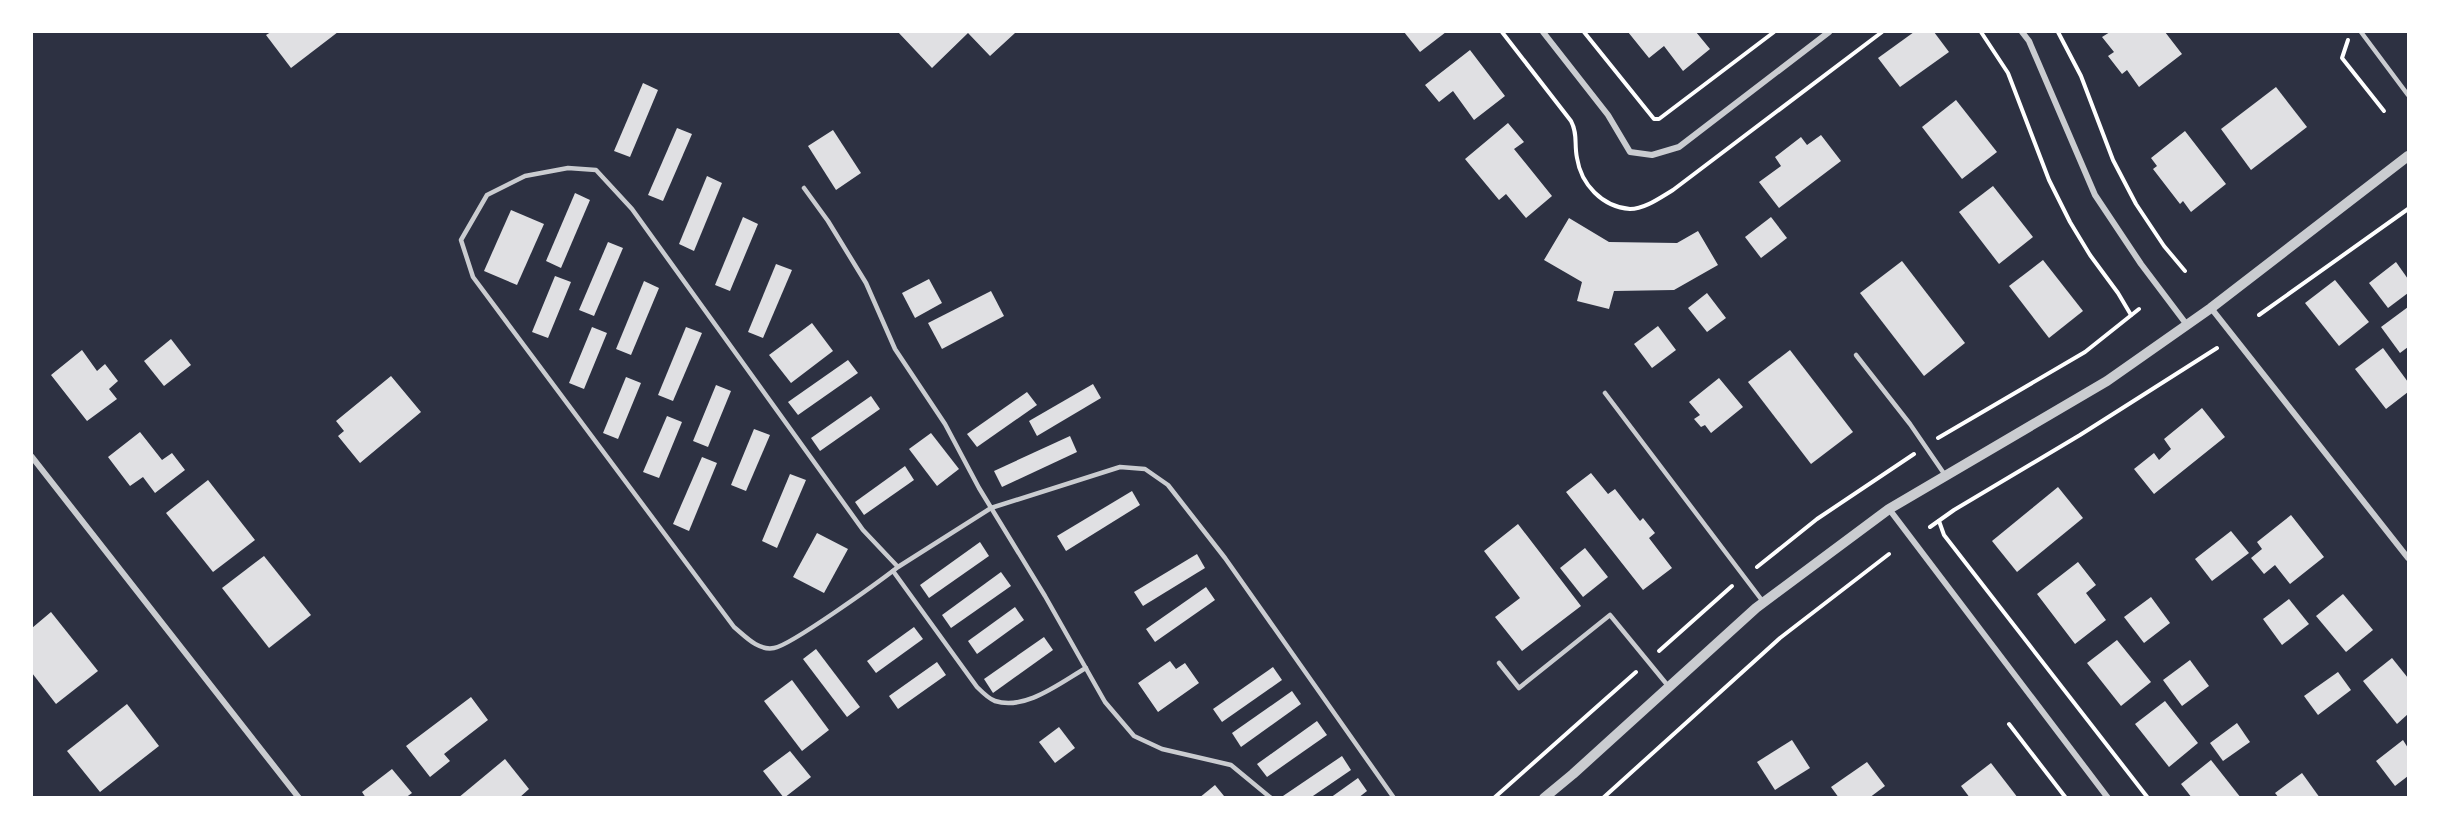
<svg xmlns="http://www.w3.org/2000/svg" width="2440" height="829" font-family="Inter,sans-serif">
<style>
.building{fill:#e0e0e3}
.lines{fill:none;stroke-linecap:round;stroke-linejoin:round}
.path{stroke:#fff;stroke-width:4}
.service{stroke:#caccd0;stroke-width:4.5}
.minor{stroke:#caccd0;stroke-width:6}
.tertiary{stroke:#caccd0;stroke-width:10}
</style>
<rect width="100%" height="100%" fill="#2d3142"/>
<g class="building">
<polygon points="271,32 338,32 291,68 266,35"/>
<polygon points="898,32 1013,32 1015,33 990,56 968,33 932,68"/>
<polygon points="1404,32 1446,32 1420,52"/>
<polygon points="1628,32 1696,32 1710,49 1683,71 1664,46 1649,58"/>
<polygon points="1914,32 1934,32 1949,52 1900,87 1878,58"/>
<polygon points="2110,32 2165,32 2182,54 2139,87 2127,70 2122,74 2108,56 2114,52 2102,37"/>
<polygon points="1470,50 1505,96 1474,120 1453,91 1439,102 1425,85"/>
<polygon points="643,83 658,90 630,157 614,151"/>
<polygon points="2276,87 2307,127 2251,170 2221,129"/>
<polygon points="1956,100 1997,152 1962,179 1922,127"/>
<polygon points="1508,123 1524,142 1514,149 1552,196 1526,218 1506,194 1499,200 1465,159"/>
<polygon points="677,128 692,134 663,201 648,195"/>
<polygon points="833,130 861,173 836,190 808,146"/>
<polygon points="2185,131 2226,184 2191,212 2183,201 2180,204 2153,169 2157,166 2151,158"/>
<polygon points="1821,135 1841,161 1779,208 1759,182 1781,166 1775,157 1801,137 1807,145"/>
<polygon points="707,176 722,183 694,251 679,244"/>
<polygon points="1993,186 2033,237 1999,264 1959,212"/>
<polygon points="575,193 590,200 561,268 546,261"/>
<polygon points="511,210 544,224 517,285 484,271"/>
<polygon points="743,217 758,224 730,291 715,285"/>
<polygon points="1771,217 1787,238 1761,258 1745,237"/>
<polygon points="1569,218 1609,242 1677,243 1698,231 1718,265 1674,290 1614,291 1609,309 1577,301 1582,282 1544,260"/>
<polygon points="608,242 623,248 594,316 579,310"/>
<polygon points="2043,260 2083,311 2049,338 2009,286"/>
<polygon points="1902,261 1965,343 1924,376 1860,293"/>
<polygon points="2396,262 2408,279 2408,293 2388,308 2369,283"/>
<polygon points="776,264 792,270 763,338 748,332"/>
<polygon points="555,276 571,282 548,338 532,332"/>
<polygon points="929,279 942,303 915,318 902,293"/>
<polygon points="2335,280 2369,322 2339,346 2305,303"/>
<polygon points="644,281 659,288 631,355 616,349"/>
<polygon points="991,291 1004,316 942,349 928,323"/>
<polygon points="1707,293 1726,318 1707,332 1688,308"/>
<polygon points="2408,307 2408,347 2400,353 2381,327"/>
<polygon points="812,323 833,351 791,383 769,355"/>
<polygon points="1658,326 1676,350 1652,368 1634,344"/>
<polygon points="592,327 607,333 584,389 569,383"/>
<polygon points="686,327 702,333 673,401 658,395"/>
<polygon points="171,339 191,365 164,386 144,361"/>
<polygon points="2383,348 2408,382 2408,392 2386,409 2355,369"/>
<polygon points="82,350 97,371 105,364 118,381 109,389 117,399 87,421 51,375"/>
<polygon points="1790,350 1853,432 1811,464 1748,382"/>
<polygon points="848,360 858,373 798,415 788,402"/>
<polygon points="391,376 421,412 360,463 338,436 344,431 336,421"/>
<polygon points="626,377 641,383 618,439 603,433"/>
<polygon points="1719,378 1743,407 1711,433 1705,425 1701,427 1694,419 1700,415 1689,402"/>
<polygon points="1093,384 1101,398 1037,436 1029,421"/>
<polygon points="716,385 731,391 708,447 693,441"/>
<polygon points="1027,392 1037,405 977,447 967,434"/>
<polygon points="871,396 880,409 820,451 811,438"/>
<polygon points="2202,408 2225,437 2154,494 2134,469 2154,453 2159,460 2171,449 2164,439"/>
<polygon points="667,416 682,422 659,478 643,472"/>
<polygon points="754,429 770,435 746,491 731,485"/>
<polygon points="140,432 162,460 172,453 185,470 155,493 143,477 130,486 108,457"/>
<polygon points="931,433 959,469 937,486 909,449"/>
<polygon points="1070,436 1077,452 1002,487 994,471"/>
<polygon points="702,457 717,463 689,531 673,524"/>
<polygon points="905,466 914,480 864,515 855,502"/>
<polygon points="1591,473 1608,494 1615,489 1640,521 1643,518 1655,533 1649,538 1672,568 1643,590 1566,492"/>
<polygon points="790,474 806,480 777,548 762,541"/>
<polygon points="208,480 255,540 213,572 166,513"/>
<polygon points="2058,487 2083,518 2017,572 1992,541"/>
<polygon points="1132,491 1140,505 1066,551 1057,536"/>
<polygon points="2291,515 2324,557 2290,584 2275,565 2264,574 2251,558 2262,549 2257,542"/>
<polygon points="1518,524 1581,606 1522,651 1495,617 1520,598 1484,551"/>
<polygon points="2231,531 2249,553 2212,581 2195,559"/>
<polygon points="817,533 848,549 824,593 793,577"/>
<polygon points="980,542 989,556 929,598 920,585"/>
<polygon points="1585,548 1608,577 1583,597 1560,568"/>
<polygon points="1197,554 1205,568 1143,606 1134,592"/>
<polygon points="264,556 311,615 269,648 222,588"/>
<polygon points="2078,562 2096,585 2086,593 2106,620 2075,644 2037,594"/>
<polygon points="1001,572 1011,586 951,628 942,615"/>
<polygon points="1206,587 1215,600 1155,642 1146,629"/>
<polygon points="2343,594 2373,630 2346,652 2316,616"/>
<polygon points="2151,597 2170,623 2144,643 2124,617"/>
<polygon points="2289,599 2309,624 2282,645 2263,619"/>
<polygon points="1015,607 1024,620 977,654 968,641"/>
<polygon points="51,612 98,671 56,704 32,673 32,628"/>
<polygon points="914,627 923,639 876,673 867,661"/>
<polygon points="1044,637 1053,650 993,693 984,679"/>
<polygon points="2117,640 2151,682 2121,706 2087,663"/>
<polygon points="816,649 860,707 847,717 803,659"/>
<polygon points="2392,658 2408,678 2408,714 2397,724 2363,681"/>
<polygon points="2190,660 2209,686 2182,706 2163,680"/>
<polygon points="1170,661 1176,669 1185,663 1199,683 1158,712 1138,683"/>
<polygon points="937,662 946,675 898,709 889,696"/>
<polygon points="1273,667 1282,680 1222,722 1213,709"/>
<polygon points="2338,672 2351,690 2318,715 2304,696"/>
<polygon points="792,680 829,730 802,751 764,701"/>
<polygon points="1292,691 1301,704 1241,747 1232,733"/>
<polygon points="471,697 488,720 444,754 450,761 430,777 406,746"/>
<polygon points="2165,701 2198,743 2169,767 2135,724"/>
<polygon points="127,704 159,746 100,792 67,751"/>
<polygon points="1317,721 1327,735 1267,777 1257,764"/>
<polygon points="2237,723 2250,742 2223,761 2210,743"/>
<polygon points="1059,727 1075,748 1055,763 1039,742"/>
<polygon points="1792,740 1810,768 1775,790 1757,762"/>
<polygon points="2403,740 2408,748 2408,776 2395,786 2376,761"/>
<polygon points="790,751 811,777 784,798 763,771"/>
<polygon points="1342,756 1351,770 1310,798 1280,798"/>
<polygon points="505,759 529,789 519,798 458,798"/>
<polygon points="2211,760 2241,798 2192,798 2181,784"/>
<polygon points="1867,762 1885,786 1869,798 1839,798 1831,787"/>
<polygon points="1991,763 2018,798 1970,798 1961,786"/>
<polygon points="392,769 412,793 405,798 366,798 362,792"/>
<polygon points="2302,773 2320,798 2279,798 2275,793"/>
<polygon points="1358,778 1367,791 1358,798 1330,798"/>
<polygon points="1215,785 1224,796 1199,798"/>
</g>
<g class="lines">
<g class="path">
<path d="M 1502,32 L 1571,121 C 1578,134 1574,144 1577,158 C 1581,184 1602,207 1630,209 C 1645,209 1661,197 1673,190 L 1882,32"/>
<polyline points="1584,32 1654,119 1659,119 1774,32"/>
<polyline points="1981,32 2008,73 2049,180 2070,222 2090,255 2118,293 2131,315"/>
<polyline points="2058,32 2081,76 2113,160 2136,204 2164,246 2185,271"/>
<polyline points="2348,40 2342,58 2384,111"/>
<polyline points="2259,315 2408,209"/>
<polyline points="1938,438 2085,352 2139,309"/>
<polyline points="1939,521 1944,535 2148,798"/>
<polyline points="1930,527 1954,510 2080,435 2217,348"/>
<polyline points="1757,567 1817,519 1914,454"/>
<polyline points="1659,651 1732,586"/>
<polyline points="2009,724 2066,798"/>
<polyline points="1494,798 1636,672"/>
<polyline points="1603,798 1780,638 1889,554"/>
</g>
<g class="service">
<polyline points="2361,32 2408,95"/>
<polyline points="804,188 828,221 866,283 895,349 945,424 979,488 1045,596 1105,702 1134,736 1162,749 1231,765 1271,798"/>
<polyline points="1856,355 1910,424 1945,475"/>
<polyline points="1605,393 1764,603"/>
<path d="M 898,567 C 880,581 790,646 774,648 C 758,651 745,636 734,627 L 473,277 L 461,240 L 487,195 L 525,176 L 568,168 L 596,170 L 632,209 L 863,530 L 898,567 L 991,508 L 1120,467 L 1145,469 L 1168,485 L 1225,558 L 1394,798"/>
<path d="M 893,571 L 977,687 C 982,692 989,699 995,701 C 1026,711 1061,682 1086,668"/>
<polyline points="1499,663 1519,688 1610,615 1669,687"/>
</g>
<g class="minor">
<polyline points="1543,32 1608,115 1630,152 1652,155 1679,147 1829,32"/>
<polyline points="2022,32 2029,41 2095,195 2141,264 2187,325"/>
<polyline points="2211,308 2408,558"/>
<polyline points="32,457 299,798"/>
<polyline points="1889,509 2108,798"/>
</g>
<polyline class="tertiary" points="1544,798 1573,774 1756,608 1889,509 2107,381 2211,308 2408,156"/>
</g>
<rect width="2440" height="829" fill="none" stroke="#ffffff" stroke-width="66"/>
</svg>
